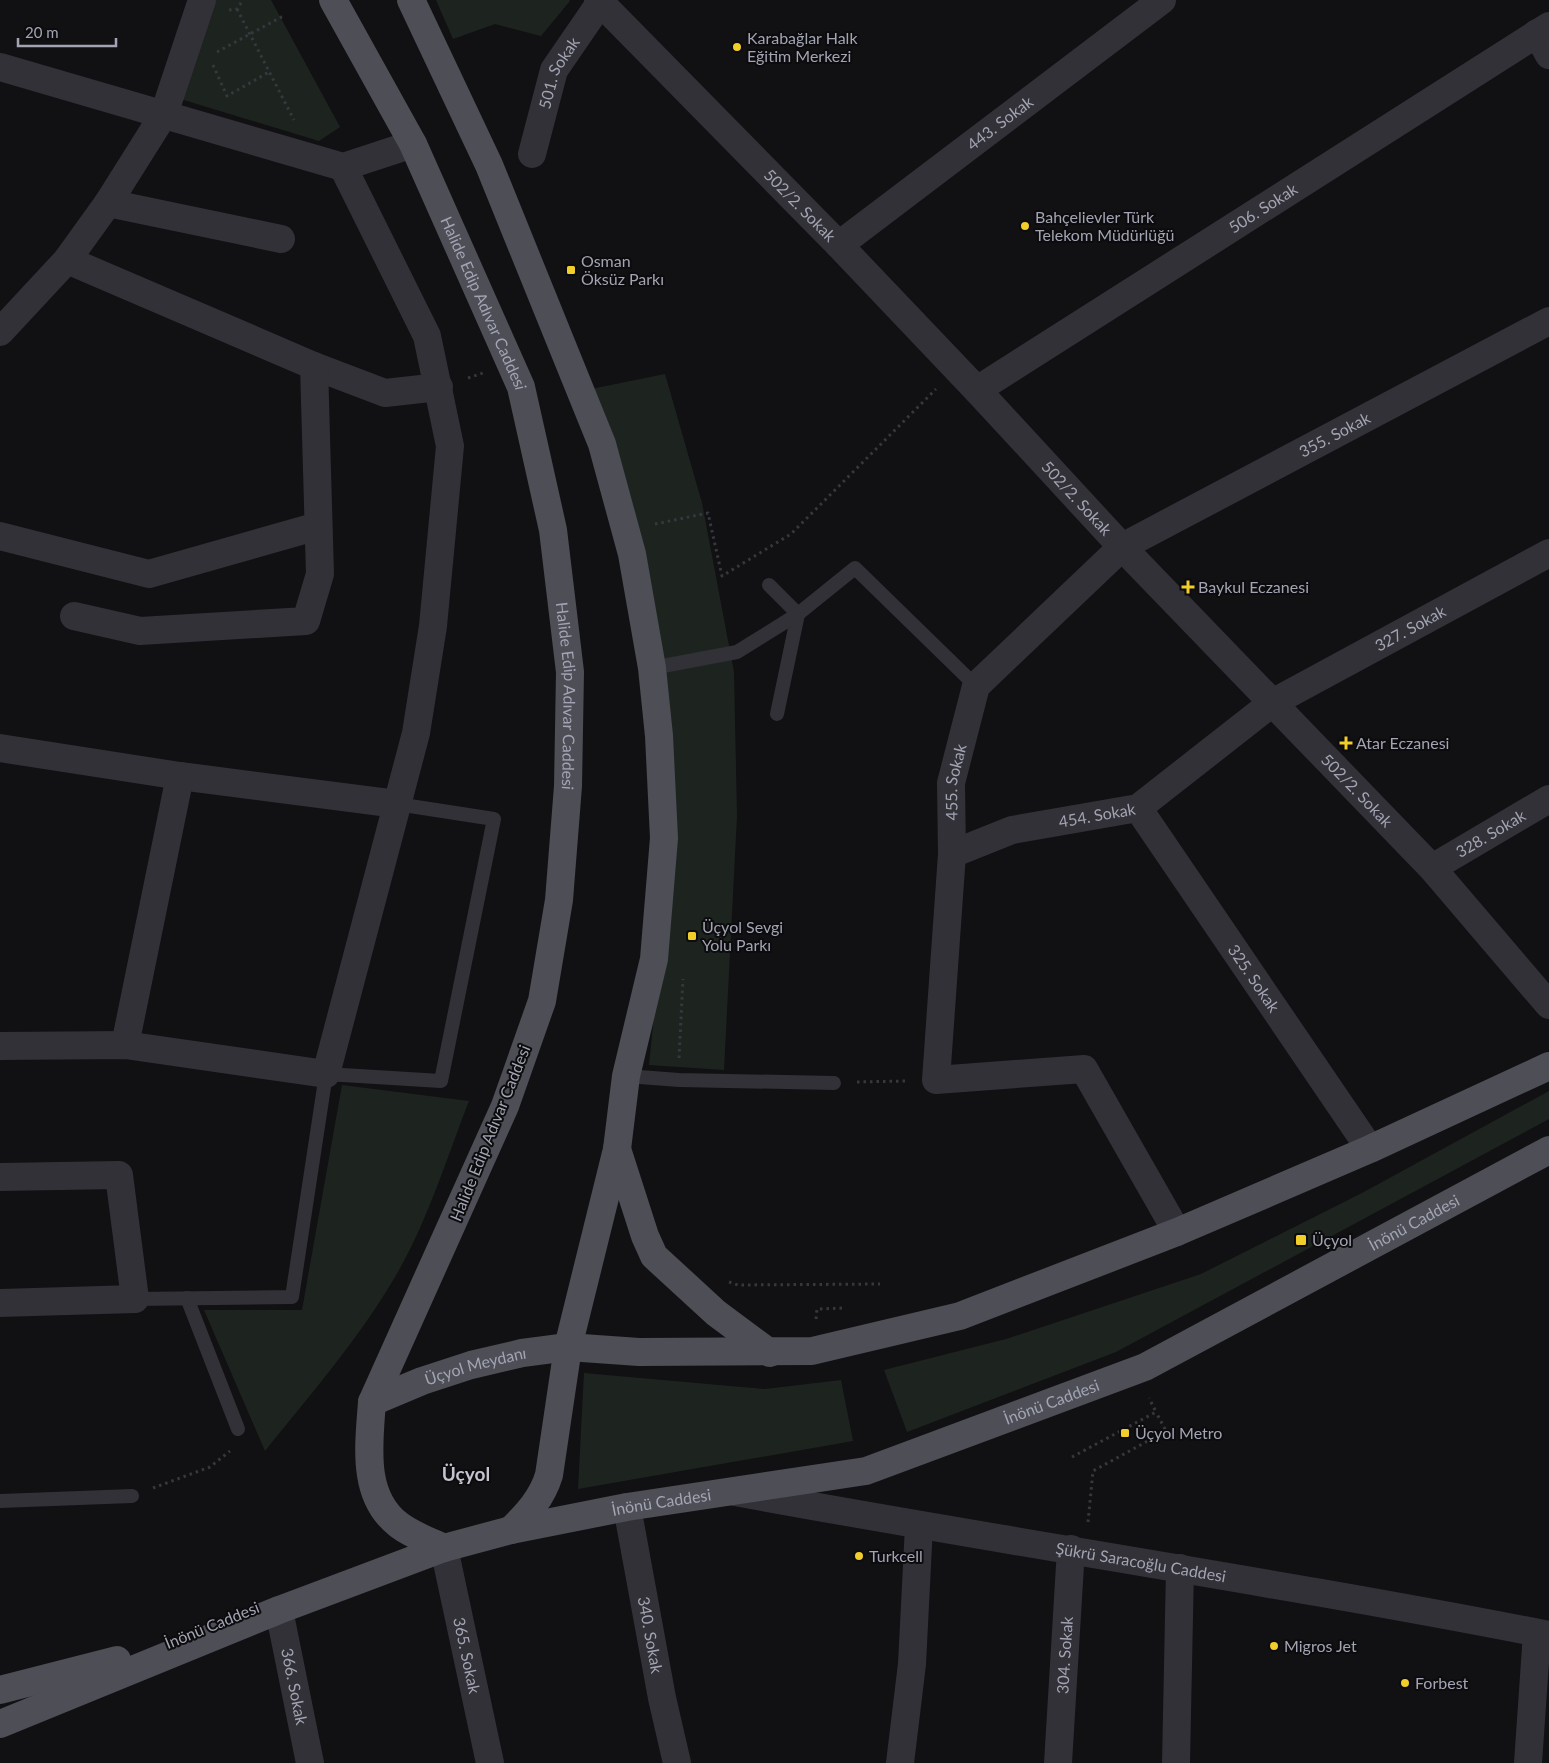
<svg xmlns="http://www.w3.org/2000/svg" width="1549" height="1763" font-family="Lato,sans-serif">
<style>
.green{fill:#1d241f}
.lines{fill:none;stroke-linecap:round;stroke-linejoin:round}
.path{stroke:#37383e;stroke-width:3;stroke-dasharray:2.5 4;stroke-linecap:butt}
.service{stroke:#313137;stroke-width:14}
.minor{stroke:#313137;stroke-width:28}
.tertiary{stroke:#313137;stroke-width:28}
.primary{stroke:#4d4e56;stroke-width:28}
.poi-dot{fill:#f1ce29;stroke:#0c0b0d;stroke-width:2}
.labels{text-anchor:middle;stroke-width:4;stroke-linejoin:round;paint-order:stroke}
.poi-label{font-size:16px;fill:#a2a4b3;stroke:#0c0b0d;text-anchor:start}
.street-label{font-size:16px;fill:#a2a4b3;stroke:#0c0b0d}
.quarter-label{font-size:19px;font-weight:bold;fill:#c3c4cf;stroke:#0c0b0d}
</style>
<rect width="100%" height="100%" fill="#111012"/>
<g class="green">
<polygon points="205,0 271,0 340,127 319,141 174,97"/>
<polygon points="436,0 569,0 570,1 541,36 495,24 453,39"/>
<polygon points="665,374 702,503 734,672 737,816 724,1070 649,1065 672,835 591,389"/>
<path d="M 342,1085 L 469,1101 C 446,1160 427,1223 395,1277 C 358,1340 310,1395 265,1451 L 204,1310 L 302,1310 Z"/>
<polygon points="1549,1091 1549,1119 1116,1352 907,1432 884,1370 1006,1339 1201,1274 1362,1193"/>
<polygon points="584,1373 765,1389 841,1380 853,1441 578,1489"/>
</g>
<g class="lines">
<g class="path">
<polyline points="237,9 294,120"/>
<polyline points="229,10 237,9 243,0"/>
<polyline points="217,52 285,15"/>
<polyline points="213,65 227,96 269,72"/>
<polyline points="468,378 483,373"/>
<polyline points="655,524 708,513 722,576 791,534 936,389"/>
<polyline points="679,1058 683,979"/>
<polyline points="857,1082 905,1081"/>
<polyline points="729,1282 738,1285 880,1284"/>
<polyline points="816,1319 817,1309 844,1308"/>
<polyline points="1072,1457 1156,1412 1149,1398"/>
<polyline points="153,1488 210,1467 230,1451"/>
<polyline points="1088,1522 1093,1471 1166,1431 1156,1412"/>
</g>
<g class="service">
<polyline points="769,585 798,614 777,714"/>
<polyline points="652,668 737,652 798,614 855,568 976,686"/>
<polyline points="626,1076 679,1080 834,1083"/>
<polyline points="187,1298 238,1429"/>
<polyline points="135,1299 292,1297 326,1074 441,1081 494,819 397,804"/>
<polyline points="0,1501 132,1496"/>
</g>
<g class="minor">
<path id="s1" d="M 598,0 L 839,245 L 977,390 L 1122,547 L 1432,868 L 1549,1005"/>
<polyline points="1537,33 1549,55"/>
<path id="s2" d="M 532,154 L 554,70 L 602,0"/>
<polyline points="108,203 281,239"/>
<path id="s3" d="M 839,245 L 1162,0"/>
<polyline points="67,260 314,366 385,393 439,387"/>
<polyline points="0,332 67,260 108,203 164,114 202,0"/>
<path id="s4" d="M 977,390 L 1549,26"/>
<polyline points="0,536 149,574 318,526"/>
<polyline points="74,616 140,631 306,621 320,574 314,366"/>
<polyline points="0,748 180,776 397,804"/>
<path id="s5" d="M 1138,808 L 1370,1149"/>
<path id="s6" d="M 952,854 L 1012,830 L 1138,808 L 1272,703 L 1549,553"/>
<path id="s7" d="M 1432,868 L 1549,799"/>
<polyline points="125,1045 180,776"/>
<polyline points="0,1046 125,1045 326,1074 416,733 433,626 450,446 427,336 343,167"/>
<polyline points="0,1177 119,1175 135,1299 0,1303"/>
<path id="s8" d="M 1177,1232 L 1084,1069 L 936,1080 L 952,854 L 951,783 L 976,686 L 1122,547 L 1549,321"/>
<path id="s9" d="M 627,1507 L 662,1698 L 677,1763"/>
<path id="s10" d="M 444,1548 L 490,1763"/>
<path id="s11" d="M 279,1610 L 310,1763"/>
<polyline points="900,1763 912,1664 919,1526"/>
<path id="s12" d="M 1058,1763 L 1071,1549"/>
<polyline points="1176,1763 1180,1568"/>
<polyline points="1528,1763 1537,1633"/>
</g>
<g class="tertiary">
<polyline points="0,67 343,167 413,144"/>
<path id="s13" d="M 735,1492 C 1006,1542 1279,1582 1549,1635"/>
</g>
<g class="primary">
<path id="s14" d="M 333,0 L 413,144 L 521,387 L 553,530 L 570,672 L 568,786 L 559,900 L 542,1001 L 505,1106 L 372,1402 C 369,1444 361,1496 399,1525 C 412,1535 429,1541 444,1548"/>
<path d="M 411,0 L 489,165 L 602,444 L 632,554 L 652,668 L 659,736 L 664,838 L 654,959 L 626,1076 L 617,1149 L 568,1347 L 549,1475 C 542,1498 528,1513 511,1530"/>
<polyline points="617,1149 645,1236 654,1256 716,1313 770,1353"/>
<path id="s15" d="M 372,1402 L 422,1381 L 471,1365 L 522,1353 L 568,1347 L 639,1352 L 812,1351 L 960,1316 L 1177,1232 L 1370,1149 L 1549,1066"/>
<polyline points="0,1690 117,1660"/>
<path id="s16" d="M 0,1724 L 279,1610 L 444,1548 L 511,1530 L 627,1507 L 866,1471 L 1145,1367 L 1549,1150"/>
</g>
</g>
<g class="poi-dot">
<circle cx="737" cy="47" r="5"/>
<circle cx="1025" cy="226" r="5"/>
<rect x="566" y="265" width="10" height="10" rx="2.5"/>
<path d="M1185.5 579.5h5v5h5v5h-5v5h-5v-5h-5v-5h5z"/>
<path d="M1343.5 735.5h5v5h5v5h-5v5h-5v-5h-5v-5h5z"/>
<rect x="687" y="931" width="10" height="10" rx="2.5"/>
<rect x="1295" y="1234" width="12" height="12" rx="2.5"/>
<rect x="1120" y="1428" width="10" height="10" rx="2.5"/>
<circle cx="859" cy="1556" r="5"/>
<circle cx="1274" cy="1646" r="5"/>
<circle cx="1405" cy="1683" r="5"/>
</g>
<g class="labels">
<g class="poi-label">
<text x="747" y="44">Karabağlar Halk<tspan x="747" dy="18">Eğitim Merkezi</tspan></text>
<text x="1035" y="223">Bahçelievler Türk<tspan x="1035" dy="18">Telekom Müdürlüğü</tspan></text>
<text x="581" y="267">Osman<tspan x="581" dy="18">Öksüz Parkı</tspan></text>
<text x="1198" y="593">Baykul Eczanesi</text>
<text x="1356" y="749">Atar Eczanesi</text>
<text x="702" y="933">Üçyol Sevgi<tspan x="702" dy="18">Yolu Parkı</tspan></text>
<text x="1312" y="1246">Üçyol</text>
<text x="1135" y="1439">Üçyol Metro</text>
<text x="869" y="1562">Turkcell</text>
<text x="1284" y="1652">Migros Jet</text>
<text x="1415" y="1689">Forbest</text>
</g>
<g class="street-label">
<text dy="6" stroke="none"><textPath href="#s2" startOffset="86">501. Sokak</textPath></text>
<text dy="6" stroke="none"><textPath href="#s3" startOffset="202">443. Sokak</textPath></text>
<text dy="6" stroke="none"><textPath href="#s1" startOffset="288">502/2. Sokak</textPath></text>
<text dy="6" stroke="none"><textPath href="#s4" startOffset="339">506. Sokak</textPath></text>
<text dy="6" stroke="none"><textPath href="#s14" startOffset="339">Halide Edip Adıvar Caddesi</textPath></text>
<text dy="6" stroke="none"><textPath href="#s8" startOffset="1176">355. Sokak</textPath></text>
<text dy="6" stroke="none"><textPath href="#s1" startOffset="691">502/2. Sokak</textPath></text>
<text dy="6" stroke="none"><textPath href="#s6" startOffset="520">327. Sokak</textPath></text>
<text dy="6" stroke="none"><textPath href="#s14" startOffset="744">Halide Edip Adıvar Caddesi</textPath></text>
<text dy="6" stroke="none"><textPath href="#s8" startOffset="635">455. Sokak</textPath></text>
<text dy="6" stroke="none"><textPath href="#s1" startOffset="1096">502/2. Sokak</textPath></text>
<text dy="6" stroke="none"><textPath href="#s6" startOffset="151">454. Sokak</textPath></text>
<text dy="6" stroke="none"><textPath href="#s7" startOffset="68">328. Sokak</textPath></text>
<text dy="6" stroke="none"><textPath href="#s5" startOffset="206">325. Sokak</textPath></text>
<text transform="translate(490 1133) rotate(-68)" y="6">Halide Edip Adıvar Caddesi</text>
<text dy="6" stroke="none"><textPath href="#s16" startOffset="1510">İnönü Caddesi</textPath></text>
<text dy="6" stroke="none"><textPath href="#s15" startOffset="110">Üçyol Meydanı</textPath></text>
<text dy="6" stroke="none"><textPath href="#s16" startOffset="1105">İnönü Caddesi</textPath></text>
<text dy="6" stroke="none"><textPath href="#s16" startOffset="700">İnönü Caddesi</textPath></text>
<text dy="6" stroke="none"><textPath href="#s13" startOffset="412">Şükrü Saracoğlu Caddesi</textPath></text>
<text transform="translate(212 1625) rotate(-22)" y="6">İnönü Caddesi</text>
<text dy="6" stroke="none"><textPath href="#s9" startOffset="130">340. Sokak</textPath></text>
<text dy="6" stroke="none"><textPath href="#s10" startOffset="110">365. Sokak</textPath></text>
<text dy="6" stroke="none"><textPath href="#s12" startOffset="108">304. Sokak</textPath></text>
<text dy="6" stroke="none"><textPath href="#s11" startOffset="78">366. Sokak</textPath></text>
</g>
<g class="quarter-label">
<text x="466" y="1481">Üçyol</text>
</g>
</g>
<path d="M18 38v8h98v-8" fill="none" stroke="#a2a4b3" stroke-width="2.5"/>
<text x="25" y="38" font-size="15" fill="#a2a4b3" stroke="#0c0b0d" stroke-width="4" paint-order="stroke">20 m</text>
</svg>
